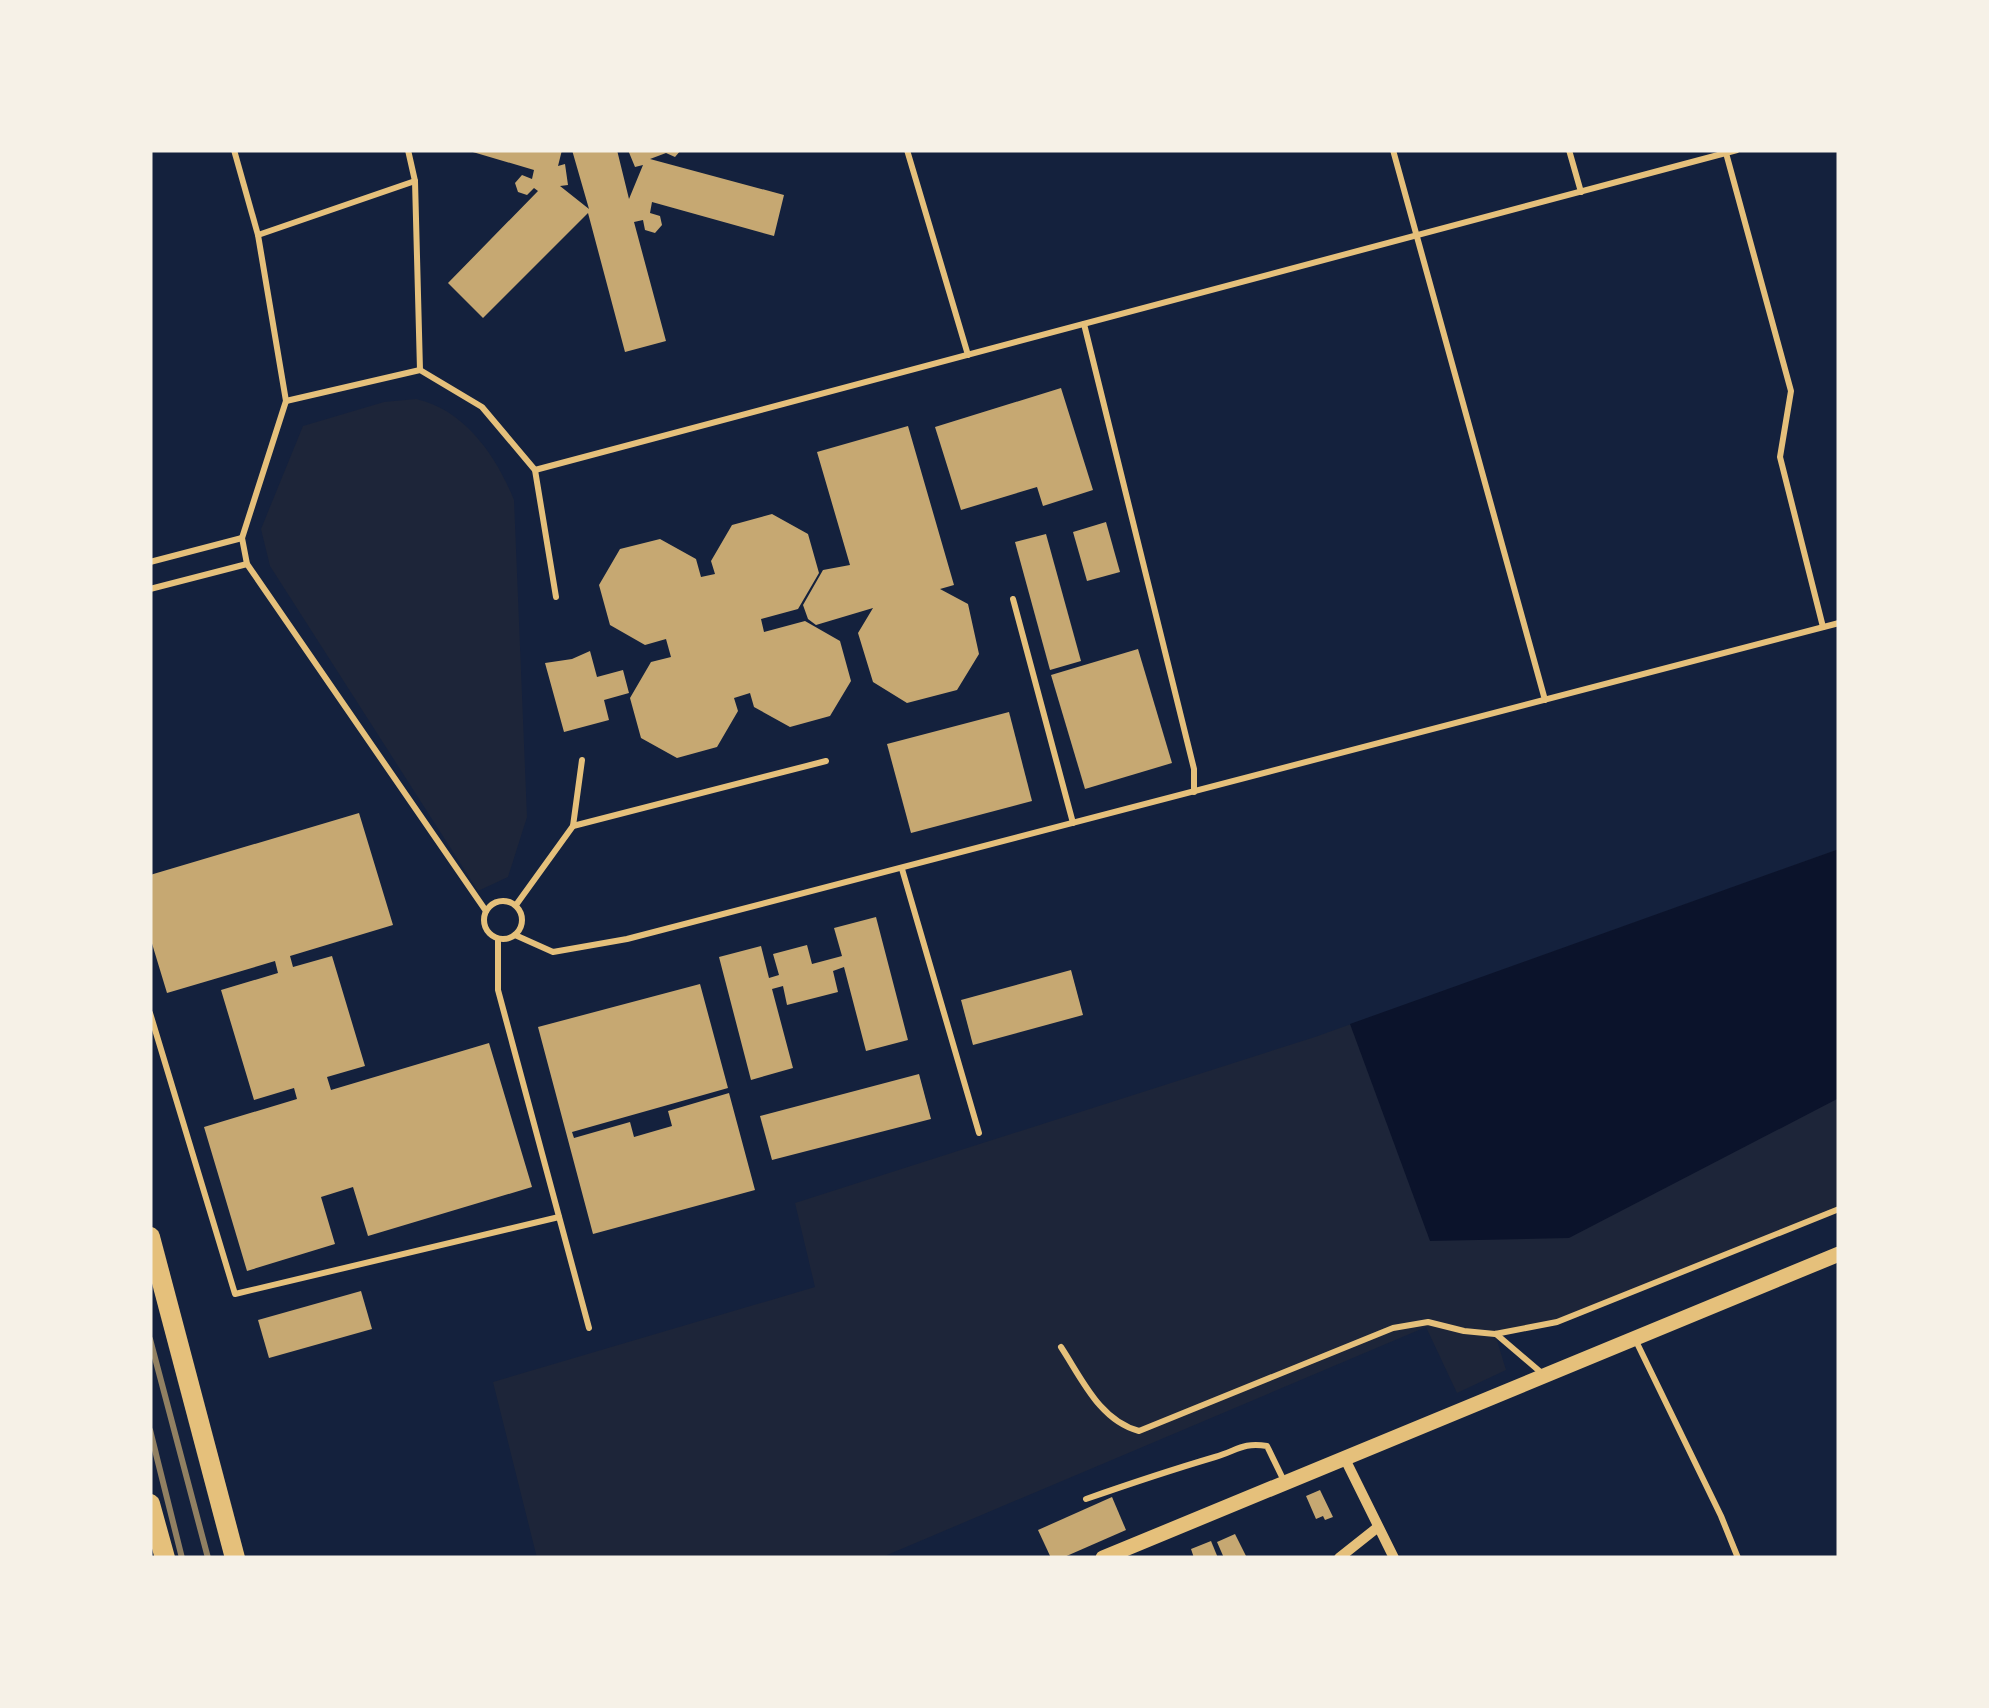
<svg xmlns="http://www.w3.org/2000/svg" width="1989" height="1708" font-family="'Fira Sans',sans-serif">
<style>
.green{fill:#1d2539}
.water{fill:#0b132b}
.building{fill:#c6a872}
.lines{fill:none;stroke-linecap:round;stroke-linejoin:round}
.service{stroke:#e5c07b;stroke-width:6}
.minor{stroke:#e5c07b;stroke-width:10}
.tertiary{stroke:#e5c07b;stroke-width:15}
.primary{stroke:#e5c07b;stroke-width:20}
.rail{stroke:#918062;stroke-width:6}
</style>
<rect width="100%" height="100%" fill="#14213d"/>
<g class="green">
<path d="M 416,399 C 465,410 496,456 514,500 L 527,817 L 508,877 L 478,891 L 270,566 L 261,529 L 303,426 L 384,402 Z"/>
<polygon points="1839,849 1839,1209 1557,1322 1495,1334 1506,1370 1457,1393 1426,1327 880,1558 537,1558 493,1382 815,1287 795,1203 1315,1037"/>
</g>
<polygon class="water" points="1839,849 1839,1098 1569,1238 1430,1241 1350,1024"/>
<g class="building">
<polygon points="466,150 562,150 558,166 565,164 568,185 560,186 589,209 572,150 617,150 629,199 643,165 635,167 628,150 681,150 675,157 666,153 650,159 784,195 774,236 652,202 650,213 660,216 662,225 655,233 645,230 643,220 634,222 666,341 625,352 588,213 483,318 448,283 538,191 534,188 527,195 518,192 515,183 522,175 532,179 534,170"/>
<polygon points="1061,388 1093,490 1043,506 1037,487 961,510 935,427"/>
<polygon points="908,426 954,585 940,589 968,604 979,654 957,690 907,703 873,682 858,633 873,608 816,625 808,619 803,605 823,570 850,565 817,452"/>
<polygon points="772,514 808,534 819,573 798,609 761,619 764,632 805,621 840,641 851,681 830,716 790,727 754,707 750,693 734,698 738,711 717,747 677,758 641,738 630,698 651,662 671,657 666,639 645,645 610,625 599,585 620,549 660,539 696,559 701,577 715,574 711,561 732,525"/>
<polygon points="1106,522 1120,572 1087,581 1073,532"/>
<polygon points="1046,534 1081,661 1050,670 1015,542"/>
<polygon points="1138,649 1172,763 1085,789 1051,675"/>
<polygon points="590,651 597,677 623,670 629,693 604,700 609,720 564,732 545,663 572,659"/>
<polygon points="1009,712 1032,801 911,833 887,744"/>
<polygon points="359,813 393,925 290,956 293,967 332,956 365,1066 327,1077 331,1090 489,1043 532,1187 368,1236 353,1187 321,1197 335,1244 247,1271 204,1127 297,1099 294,1088 254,1100 221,990 278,973 275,961 167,993 150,937 150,875"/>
<polygon points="876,917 908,1040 866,1051 844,967 833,971 838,992 787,1005 783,986 772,989 793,1068 751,1080 719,957 761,946 769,978 779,975 773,954 807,945 812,964 842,956 834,928"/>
<polygon points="1071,970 1083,1015 973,1045 961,1000"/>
<polygon points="700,984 728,1088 572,1132 574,1138 630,1122 634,1137 672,1126 668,1111 729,1093 755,1190 593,1234 538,1027"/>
<polygon points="919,1074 931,1119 772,1160 760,1116"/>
<polygon points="361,1291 372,1329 269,1358 258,1320"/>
<polygon points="1320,1490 1333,1517 1325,1520 1323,1516 1316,1519 1306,1496"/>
<polygon points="1112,1497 1126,1530 1062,1558 1051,1558 1038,1530"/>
<polygon points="1235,1534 1247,1558 1224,1558 1217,1542"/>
<polygon points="1211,1541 1218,1558 1194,1558 1191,1549"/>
</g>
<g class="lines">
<g class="service">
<polyline points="234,150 258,235"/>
<polyline points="408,150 415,181 420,370"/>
<polyline points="907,150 968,355"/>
<polyline points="1393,150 1545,700"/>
<polyline points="1569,150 1581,192"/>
<polyline points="1726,153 1791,391 1780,457 1823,627"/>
<polyline points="415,181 258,235 286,401 242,538 247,564 486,911"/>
<polyline points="1084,324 1194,769 1194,792"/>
<polyline points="286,401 420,370 482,407 535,470 556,597"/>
<polyline points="535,470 1737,150"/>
<polyline points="150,562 242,538"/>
<polyline points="150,589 247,564"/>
<polyline points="1013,599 1073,823"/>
<polyline points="573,826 826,761"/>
<polyline points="902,869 979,1133"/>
<circle cx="503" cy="920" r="19"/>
<polyline points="516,905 573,826 582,760"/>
<polyline points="515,935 553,952 627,939 1839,623"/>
<polyline points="498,939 498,990 589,1328"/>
<polyline points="150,1013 235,1294 559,1217"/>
<polyline points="1496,1334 1544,1375"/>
<polyline points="1635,1339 1721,1516 1738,1558"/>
<path d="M 1061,1347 C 1082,1379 1100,1421 1139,1431 L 1393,1328 L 1428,1322 L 1464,1331 L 1495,1334 L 1557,1322 L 1839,1209"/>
<path d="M 1086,1499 C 1129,1484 1171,1470 1215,1457 C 1237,1451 1242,1442 1267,1446 L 1284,1481"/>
</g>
<g class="minor">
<polyline points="1344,1457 1394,1558"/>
<polyline points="1339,1558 1378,1527"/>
</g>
<polyline class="tertiary" points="1103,1558 1839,1254"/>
<g class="primary">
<polyline points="150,1237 235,1558"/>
<polyline points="150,1504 165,1558"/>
</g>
<g class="rail">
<polyline points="150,1339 208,1558"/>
<polyline points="150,1430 182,1558"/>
</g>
</g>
<rect width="1989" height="1708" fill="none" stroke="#f6f1e7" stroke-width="305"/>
</svg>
